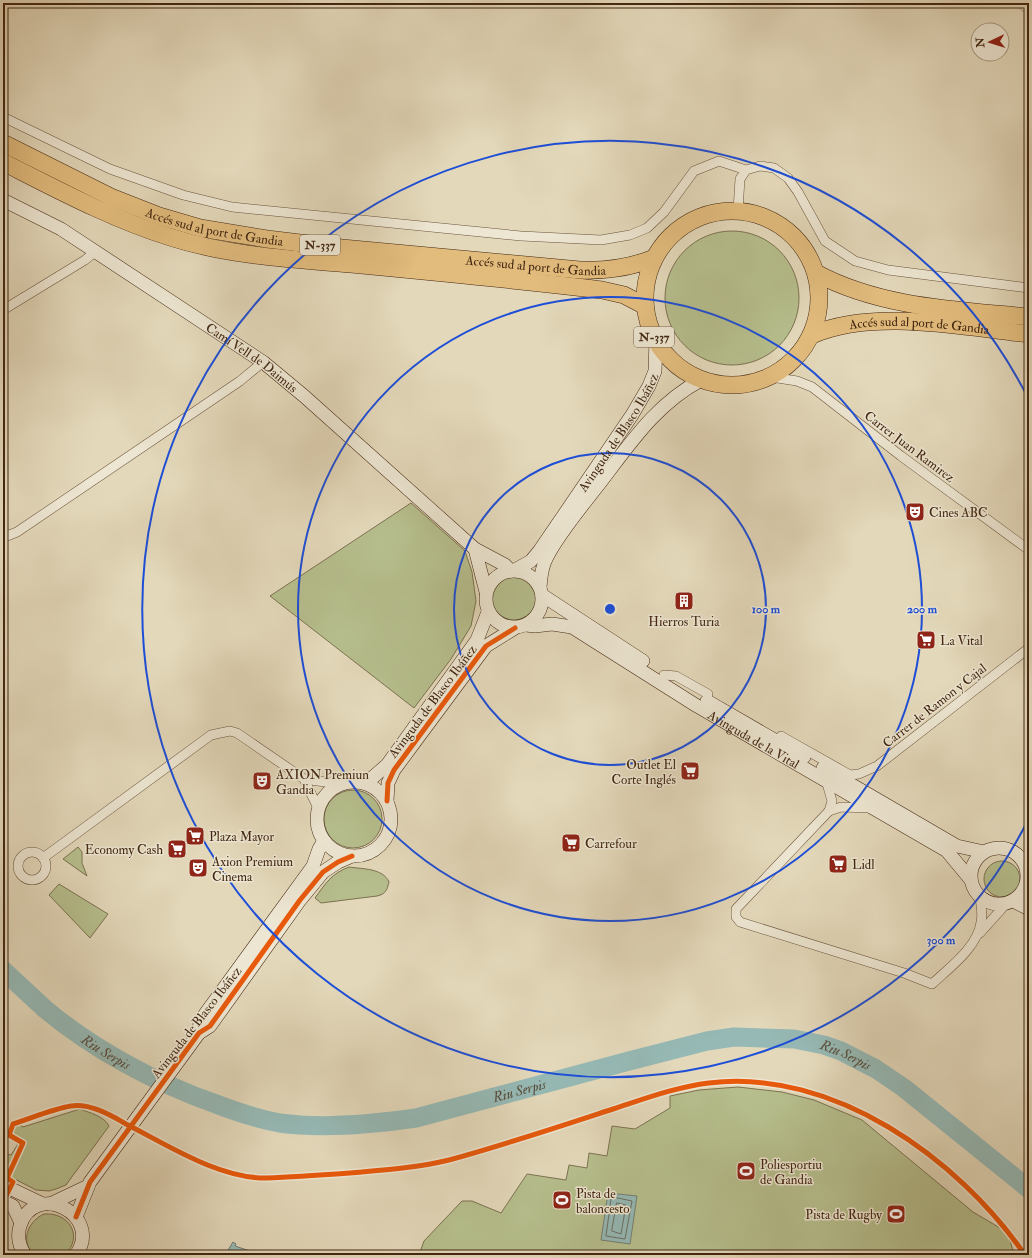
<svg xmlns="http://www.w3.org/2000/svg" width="1032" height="1258" font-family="'IM FELL Double Pica',serif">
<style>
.green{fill:#b6be8d;stroke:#7c7250}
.water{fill:#96b9b5;stroke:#757f74}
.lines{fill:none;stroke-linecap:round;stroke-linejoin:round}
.shore{stroke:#6c7064;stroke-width:1}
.river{stroke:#96b9b5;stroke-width:19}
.street-casing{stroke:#6b533c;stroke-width:10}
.secondary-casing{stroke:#432712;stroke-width:14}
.highway-casing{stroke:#432712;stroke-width:18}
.street{stroke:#ede6d2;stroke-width:9}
.secondary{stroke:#ede6d2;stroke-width:13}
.highway{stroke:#e2bc7d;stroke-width:17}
.cycleway-casing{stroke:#ede6d2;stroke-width:8}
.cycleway{stroke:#e8590c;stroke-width:5}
.ring{fill:none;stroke:#1d4ed8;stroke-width:2}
.labels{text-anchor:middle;stroke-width:3;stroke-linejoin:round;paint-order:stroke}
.shield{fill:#ede6d2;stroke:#76604c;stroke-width:1}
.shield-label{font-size:12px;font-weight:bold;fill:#432712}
.street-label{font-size:13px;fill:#432712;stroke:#ede6d2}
.poi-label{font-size:13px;fill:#432712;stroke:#ede6d2;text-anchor:start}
.water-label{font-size:14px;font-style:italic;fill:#584c3b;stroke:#ede6d2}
.centre{fill:#1d4ed8;stroke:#ede6d2;stroke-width:2}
.ring-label{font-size:12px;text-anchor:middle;font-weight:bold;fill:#1d4ed8;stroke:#ede6d2;stroke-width:3;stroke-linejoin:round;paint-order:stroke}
</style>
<rect width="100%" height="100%" fill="#e3d8ba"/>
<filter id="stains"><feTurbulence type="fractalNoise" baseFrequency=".005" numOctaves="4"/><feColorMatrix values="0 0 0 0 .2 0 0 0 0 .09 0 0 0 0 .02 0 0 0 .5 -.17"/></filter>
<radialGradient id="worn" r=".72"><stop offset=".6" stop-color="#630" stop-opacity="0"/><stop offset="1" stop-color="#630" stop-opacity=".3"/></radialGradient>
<g class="green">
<circle cx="732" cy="298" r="67"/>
<polygon points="411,503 465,551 472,572 476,601 471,626 451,659 414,708 270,596"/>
<circle cx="514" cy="598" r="22"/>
<circle cx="353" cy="819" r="29"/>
<polygon points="78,847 82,852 82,863 87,876 63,859"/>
<circle cx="1002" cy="879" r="18"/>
<path d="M 349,867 C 362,869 383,868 389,882 C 387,890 386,894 377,896 L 321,903 L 315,898 C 325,884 332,873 349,867 Z"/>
<polygon points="59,884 108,914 90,938 49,895"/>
<polygon points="738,1087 782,1092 814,1100 862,1120 973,1212 1005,1231 1009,1236 1014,1255 419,1255 424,1241 462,1201 472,1201 501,1213 527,1174 566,1180 569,1165 587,1168 589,1153 607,1156 612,1126 635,1129 670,1108 670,1096 699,1090"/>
<path d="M 80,1109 C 90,1113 104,1116 109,1126 L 66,1185 L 56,1189 L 49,1191 L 36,1190 L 3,1173 L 3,1160 L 7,1154 L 11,1155 L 18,1144 L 5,1136 L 9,1125 L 14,1120 L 23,1127 Z"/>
<path d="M 44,1214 C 69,1212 84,1236 65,1255 L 35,1255 C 19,1242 28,1221 44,1214 Z"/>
</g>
<g class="water">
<polygon points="608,1193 637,1196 630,1244 601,1240"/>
<polygon points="233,1242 236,1244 235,1246 250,1251 255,1255 225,1255"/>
</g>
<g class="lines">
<g class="shore">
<polygon points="613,1197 632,1201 625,1239 606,1236 611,1199"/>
<polygon points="617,1203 626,1205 621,1234 612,1231"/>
</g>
<path class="river" id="s1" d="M 3,970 C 17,983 31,996 45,1009 C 94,1050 156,1083 216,1104 C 237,1112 258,1119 280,1123 C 323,1129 374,1124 416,1118 L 629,1061 L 707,1041 L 734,1037 L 794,1039 L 824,1045 L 841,1051 L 876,1069 L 904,1088 L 1029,1189"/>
<defs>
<g id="street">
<polyline points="1021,3 1029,10"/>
<polyline points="3,117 110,169 183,195 232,207 521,236 601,240 630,235 647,228 664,212 694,171 719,161 746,170"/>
<polyline points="738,210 740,179 746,170 760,166 774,168 788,178 798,192 825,241 855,261 888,270 1029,288"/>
<polyline points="3,310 85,260 96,251"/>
<polyline points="771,377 797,381 812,387 901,456 1029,550"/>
<polyline points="3,531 7,536 17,532 240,381 263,362"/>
<polyline points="664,675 676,676 708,694"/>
<polyline points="781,736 850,775 859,774 877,766 1029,648"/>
<polyline points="304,779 318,808"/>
<path d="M 826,780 L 832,801 L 829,811 L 736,909 L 736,917 L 740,922 L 904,973 L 932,984 C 949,968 978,947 981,922 C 983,914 981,906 980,897"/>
<polyline points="829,811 841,807 870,808"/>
<circle cx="32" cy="866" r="14"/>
<polyline points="43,858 211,735 230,731 237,733 304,779 339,784"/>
<polyline points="980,933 1006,904"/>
</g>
<g id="secondary">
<path id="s2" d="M 3,200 L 61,229 L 263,362 L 304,396 L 475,549 L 505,565 L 511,571"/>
<polyline points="475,549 486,592"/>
<path id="s3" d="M 515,570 L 531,561 L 540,550 L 632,415 L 649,386 L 655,371 L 656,341"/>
<circle cx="514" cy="599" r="28"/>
<path d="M 540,587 C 541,576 542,565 548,555 C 559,534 581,507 596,488 C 628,447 654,405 701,380"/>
<polyline points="542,595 643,661"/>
<path id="s4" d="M 526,625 L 535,626 L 552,624 L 572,627 L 697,706 L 947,851 L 971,880"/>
<polyline points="707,701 804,757"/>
<polyline points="823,768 957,846 984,852"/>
<circle cx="354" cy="819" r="37"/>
<polyline points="361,782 372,778 387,765 477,640 488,612"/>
<polyline points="387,801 388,783 394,770 414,743 486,646 515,628"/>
<circle cx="999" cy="876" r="28"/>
<polyline points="1013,901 1029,909"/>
<polyline points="199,1033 200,1021 313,866 319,849 324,841"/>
<polyline points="3,1185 43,1204"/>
<polyline points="3,1201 13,1206 21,1223"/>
<polyline points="50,1204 88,1186"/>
<polyline points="76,1217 90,1182 199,1033 210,1026 300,900 323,872 338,862 352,856"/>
<path d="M 25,1255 C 19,1246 17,1236 20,1226 C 34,1180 104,1214 76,1255"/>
</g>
<g id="highway">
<path id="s5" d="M 3,143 L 113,198 L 159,216 L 200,228 L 267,239 L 342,248 L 580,270 C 606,271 630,268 654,258"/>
<path d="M 3,162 C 58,190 114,220 173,238 C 230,256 292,259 351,264 C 435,272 518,280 602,290 L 624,295 L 645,306"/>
<circle cx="732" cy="298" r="87"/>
<path d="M 816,273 C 881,308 958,310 1029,317"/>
<path id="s6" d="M 812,335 C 873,308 963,327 1029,334"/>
</g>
</defs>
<use href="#street" class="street-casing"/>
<use href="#secondary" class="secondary-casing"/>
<use href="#highway" class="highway-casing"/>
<use href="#street" class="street"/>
<use href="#secondary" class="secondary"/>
<use href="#highway" class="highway"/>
<defs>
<g id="cycleway">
<polyline points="387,801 388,783 394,770 414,743 486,646 515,628"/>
<path d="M 3,1202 L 13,1182 L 7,1178 L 23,1143 L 9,1135 L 13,1124 C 32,1118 52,1109 71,1106 C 91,1103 112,1116 128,1125 C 169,1146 220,1179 267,1178 C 294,1177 322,1175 350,1173 C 383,1170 416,1168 449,1160 C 504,1145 558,1127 613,1109 C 644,1099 676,1087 709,1083 C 833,1068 958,1158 1025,1255"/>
<polyline points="76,1217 90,1182 199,1033 210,1026 300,900 323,872 338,862 352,856"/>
</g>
</defs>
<use href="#cycleway" class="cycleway-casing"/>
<use href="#cycleway" class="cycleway"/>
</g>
<g class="ring">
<circle cx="610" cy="609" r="156"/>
<circle cx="610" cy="609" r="312"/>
<path d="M1029 818A468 468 0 1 1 1029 400"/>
</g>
<defs>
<symbol id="theatre-square" viewBox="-11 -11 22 22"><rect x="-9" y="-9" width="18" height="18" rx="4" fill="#8f2418" stroke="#ede6d2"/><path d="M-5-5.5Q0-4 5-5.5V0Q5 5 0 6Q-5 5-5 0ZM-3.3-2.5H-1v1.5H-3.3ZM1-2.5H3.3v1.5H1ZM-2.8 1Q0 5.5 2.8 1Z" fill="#fff"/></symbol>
<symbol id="building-square" viewBox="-11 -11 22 22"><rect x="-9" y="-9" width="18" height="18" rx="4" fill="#8f2418" stroke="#ede6d2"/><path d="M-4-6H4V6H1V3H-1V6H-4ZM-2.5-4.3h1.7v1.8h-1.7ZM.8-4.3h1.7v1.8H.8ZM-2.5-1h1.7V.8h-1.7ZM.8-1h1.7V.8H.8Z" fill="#fff"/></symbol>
<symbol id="supermarket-square" viewBox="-11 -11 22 22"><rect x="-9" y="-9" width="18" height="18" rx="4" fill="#8f2418" stroke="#ede6d2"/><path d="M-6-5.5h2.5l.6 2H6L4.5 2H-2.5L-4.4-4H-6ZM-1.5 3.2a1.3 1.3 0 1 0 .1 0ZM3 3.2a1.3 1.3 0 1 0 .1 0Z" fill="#fff"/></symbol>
<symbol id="stadium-square" viewBox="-11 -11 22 22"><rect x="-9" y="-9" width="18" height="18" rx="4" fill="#8f2418" stroke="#ede6d2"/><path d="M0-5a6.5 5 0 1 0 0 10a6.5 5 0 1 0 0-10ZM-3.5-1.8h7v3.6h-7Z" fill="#fff"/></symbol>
</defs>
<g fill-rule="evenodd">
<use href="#theatre-square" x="904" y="501" width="22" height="22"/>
<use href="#building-square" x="673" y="590" width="22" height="22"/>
<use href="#supermarket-square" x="915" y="629" width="22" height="22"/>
<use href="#supermarket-square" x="679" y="760" width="22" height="22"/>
<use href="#theatre-square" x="251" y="770" width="22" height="22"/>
<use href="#supermarket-square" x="184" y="825" width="22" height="22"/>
<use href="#supermarket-square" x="560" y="832" width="22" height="22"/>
<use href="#supermarket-square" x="166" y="838" width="22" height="22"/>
<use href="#supermarket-square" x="827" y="853" width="22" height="22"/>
<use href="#theatre-square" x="187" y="857" width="22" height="22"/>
<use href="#stadium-square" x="735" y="1160" width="22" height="22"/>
<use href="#stadium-square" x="551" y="1189" width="22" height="22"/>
<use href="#stadium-square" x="885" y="1203" width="22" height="22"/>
</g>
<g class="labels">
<g class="shield">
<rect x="300" y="235" width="40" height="20" rx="3"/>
<rect x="634" y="327" width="40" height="20" rx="3"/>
</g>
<g class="shield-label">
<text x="320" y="249">N-337</text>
<text x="654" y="341">N-337</text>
</g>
<g class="street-label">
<text dy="5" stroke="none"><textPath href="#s5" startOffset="229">Accés sud al port de Gandia</textPath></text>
<text dy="5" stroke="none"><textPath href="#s5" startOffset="553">Accés sud al port de Gandia</textPath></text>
<text dy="5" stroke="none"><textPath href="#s6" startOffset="109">Accés sud al port de Gandia</textPath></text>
<text dy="5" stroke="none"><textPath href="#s2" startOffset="295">Camí Vell de Daimús</textPath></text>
<text dy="5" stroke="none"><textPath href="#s3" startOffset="174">Avinguda de Blasco Ibáñez</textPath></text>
<text transform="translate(910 446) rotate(37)" y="5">Carrer Juan Ramirez</text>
<text transform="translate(432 701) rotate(-53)" y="5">Avinguda de Blasco Ibáñez</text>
<text transform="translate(934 705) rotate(-38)" y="5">Carrer de Ramon y Cajal</text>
<text dy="5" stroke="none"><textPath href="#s4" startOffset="260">Avinguda de la Vital</textPath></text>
<text transform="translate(196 1022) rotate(-52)" y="5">Avinguda de Blasco Ibáñez</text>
</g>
<g class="poi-label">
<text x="929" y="517">Cines ABC</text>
<text x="684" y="626" text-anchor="middle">Hierros Turia</text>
<text x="940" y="645">La Vital</text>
<text x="676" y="769" text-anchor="end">Outlet El<tspan x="676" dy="15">Corte Inglés</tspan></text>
<text x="276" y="779">AXION Premiun<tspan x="276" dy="15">Gandia</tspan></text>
<text x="209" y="841">Plaza Mayor</text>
<text x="585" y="848">Carrefour</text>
<text x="163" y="854" text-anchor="end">Economy Cash</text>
<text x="212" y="866">Axion Premium<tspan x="212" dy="15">Cinema</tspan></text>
<text x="852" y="869">Lidl</text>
<text x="760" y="1169">Poliesportiu<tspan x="760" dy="15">de Gandia</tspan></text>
<text x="576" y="1198">Pista de<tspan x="576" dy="15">baloncesto</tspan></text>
<text x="882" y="1219" text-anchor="end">Pista de Rugby</text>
</g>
<g class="water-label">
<text dy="5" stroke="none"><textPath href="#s1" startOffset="132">Riu Serpis</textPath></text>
<text dy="5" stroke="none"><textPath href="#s1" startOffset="900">Riu Serpis</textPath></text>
<text dy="5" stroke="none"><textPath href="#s1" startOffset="564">Riu Serpis</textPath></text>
</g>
</g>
<circle cx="610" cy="609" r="6" class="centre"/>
<g class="ring-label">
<text x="766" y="613">100 m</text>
<text x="922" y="613">200 m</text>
<text x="941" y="944">300 m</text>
</g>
<rect width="1032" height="1258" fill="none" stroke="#e3d8ba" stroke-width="16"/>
<rect x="4" y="4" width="1024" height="1250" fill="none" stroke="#432712" stroke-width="2"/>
<rect x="8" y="8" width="1016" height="1242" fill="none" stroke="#432712"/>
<g transform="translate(990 42) rotate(266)"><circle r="19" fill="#ede6d2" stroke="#a99a85"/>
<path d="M0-3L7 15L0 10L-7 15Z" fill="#8f2418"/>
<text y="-6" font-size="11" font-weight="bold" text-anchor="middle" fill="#432712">N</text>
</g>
<rect width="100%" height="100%" filter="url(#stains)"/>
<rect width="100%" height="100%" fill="url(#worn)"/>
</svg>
